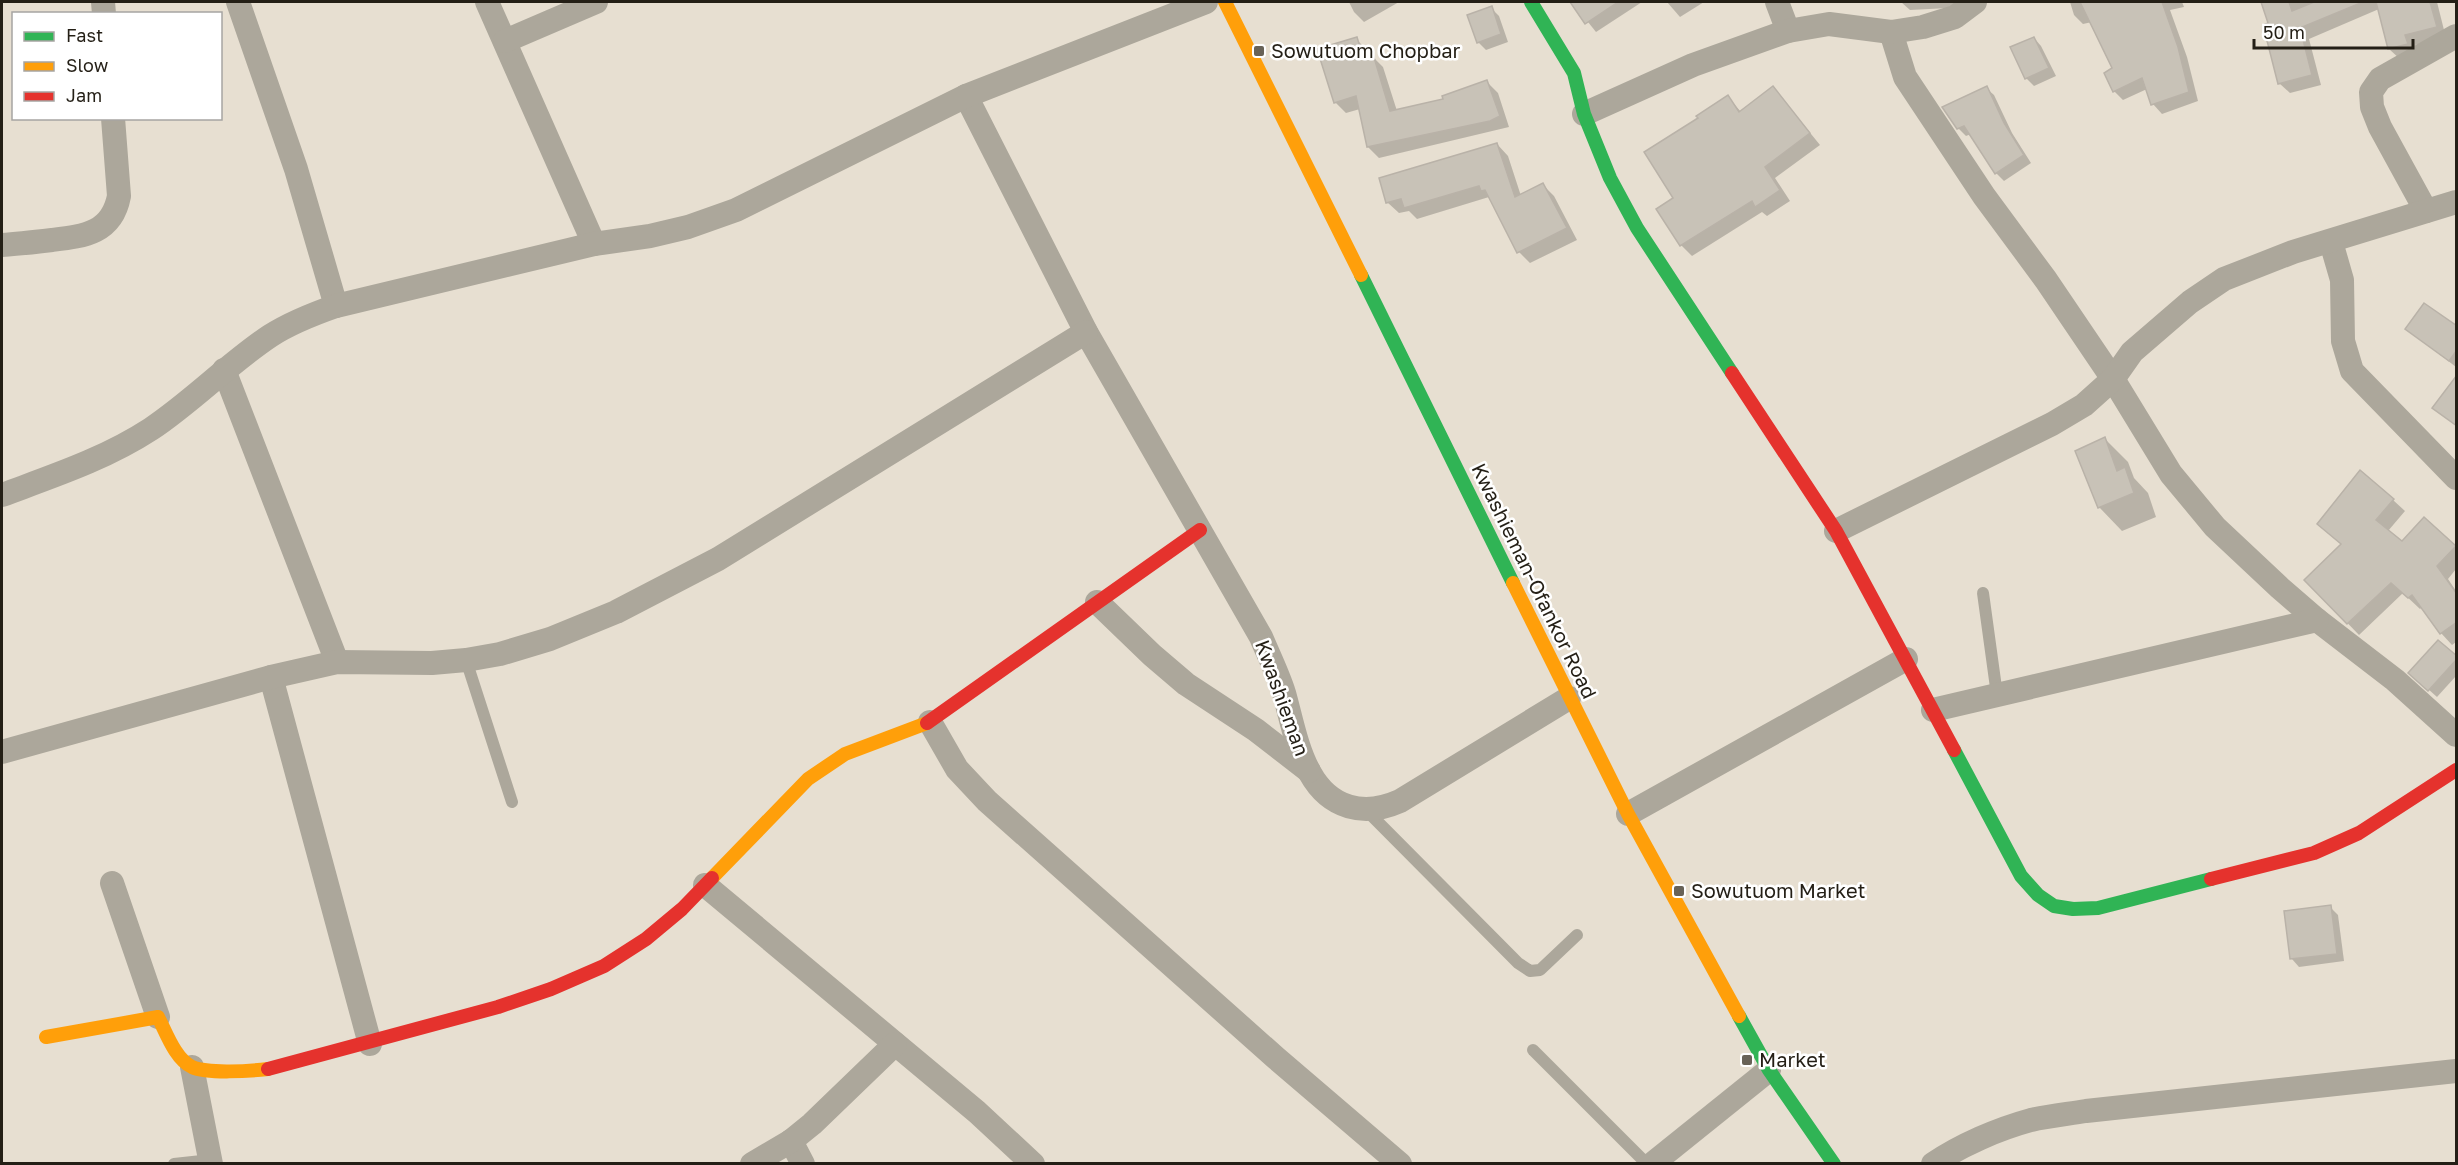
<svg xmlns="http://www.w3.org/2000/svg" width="2458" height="1165" font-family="'Golos Text',sans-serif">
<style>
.shadow{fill:#0003}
.building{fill:#c8c2b7;stroke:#b9b2a8;stroke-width:1.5}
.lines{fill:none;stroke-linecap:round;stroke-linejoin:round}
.lane{stroke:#aca79b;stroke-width:12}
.street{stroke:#aca79b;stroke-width:24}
.fast{stroke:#30b455;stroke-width:14}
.slow{stroke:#ff9f0a;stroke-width:14}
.jam{stroke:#e5322d;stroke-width:14}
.poi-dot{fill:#686257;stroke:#fff;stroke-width:2}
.labels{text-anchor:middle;stroke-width:5;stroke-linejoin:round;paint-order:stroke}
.poi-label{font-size:20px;fill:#241f16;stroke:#fff;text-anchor:start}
.street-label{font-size:20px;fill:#241f16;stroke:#fff}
</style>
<rect width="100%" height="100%" fill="#e7dfd1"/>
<g class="shadow">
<polygon points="1349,2 1399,2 1364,22 1354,12"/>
<polygon points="1572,2 1642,2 1596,32"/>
<polygon points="1667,2 1704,2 1680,17"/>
<polygon points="1901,2 1968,2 1968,7 1910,10"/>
<polygon points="2070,2 2182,2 2184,7 2170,10 2187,57 2198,101 2162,114 2153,104 2147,89 2123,100 2114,91 2114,69 2092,22 2083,24 2074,15"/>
<polygon points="2263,2 2437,2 2446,38 2415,45 2417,54 2400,59 2389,49 2379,9 2309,39 2321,85 2290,93 2279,83 2270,24"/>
<polygon points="1491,8 1499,16 1508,42 1486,50 1478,42"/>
<polygon points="2034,38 2041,46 2056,76 2034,86 2026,78"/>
<polygon points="1356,39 1367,50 1370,57 1372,56 1383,67 1397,111 1445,100 1487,82 1498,93 1509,127 1379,158 1368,147 1360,109 1346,113 1335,102"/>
<polygon points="1773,87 1820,145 1775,178 1790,201 1767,216 1762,212 1692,256 1681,245 1675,199 1700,118 1728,97 1741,112"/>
<polygon points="1986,88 1994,95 2012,133 2031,163 2004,181 1996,173 1971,134 1966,136 1958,128"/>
<polygon points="1497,144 1508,156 1521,196 1543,185 1554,196 1577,240 1530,263 1519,252 1489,197 1417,219 1409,211 1399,213 1387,202"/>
<polygon points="2456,328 2456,367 2407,329"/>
<polygon points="2105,439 2128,462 2134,478 2148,493 2156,517 2122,531 2099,507"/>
<polygon points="2393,500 2405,511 2388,531 2402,543 2424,520 2456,549 2456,569 2448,579 2456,591 2456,642 2452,645 2441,633 2422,607 2420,609 2403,593 2359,635 2306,580"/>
<polygon points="2456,658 2456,676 2437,697 2418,680"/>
<polygon points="2330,907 2338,915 2344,961 2299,967 2292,959"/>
</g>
<g class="building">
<polygon points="1570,2 1618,2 1585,24"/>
<polygon points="2080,2 2162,2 2178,47 2189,92 2151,105 2142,78 2113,92 2104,73 2112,68"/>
<polygon points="2261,2 2289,2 2292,11 2314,2 2363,2 2300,28 2312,75 2278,84 2263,25 2268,23"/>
<polygon points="2376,2 2430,2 2437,27 2405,35 2408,44 2388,49"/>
<polygon points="1492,6 1501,34 1477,43 1467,15"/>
<polygon points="1357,37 1363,57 1373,54 1390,111 1443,99 1442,96 1487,80 1500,116 1490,121 1367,147 1356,96 1334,103 1317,49"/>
<polygon points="2034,37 2049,68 2025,79 2010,47"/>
<polygon points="1773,86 1810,133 1765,167 1780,190 1755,207 1752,201 1680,246 1656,209 1673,198 1644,152 1698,118 1696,116 1728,95 1739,112"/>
<polygon points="1987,86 2004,123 2024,155 1995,174 1964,126 1957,129 1942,107"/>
<polygon points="1497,143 1515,197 1543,183 1567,228 1517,253 1485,190 1481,191 1479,186 1404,208 1401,199 1386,203 1379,178"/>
<polygon points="2424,303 2457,326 2457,350 2449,361 2405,329"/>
<polygon points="2457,375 2457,426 2432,408"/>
<polygon points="2105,437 2117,471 2125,467 2134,493 2098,508 2075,451"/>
<polygon points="2360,470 2394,499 2376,520 2402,541 2424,517 2456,546 2437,566 2457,594 2457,622 2440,634 2412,595 2408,598 2391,583 2347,624 2304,580 2341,544 2317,524"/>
<polygon points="2438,640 2457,656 2457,659 2428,691 2408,673"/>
<polygon points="2331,905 2337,954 2290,959 2284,911"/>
</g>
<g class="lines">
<g class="lane">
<polyline points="1983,593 1997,695"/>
<polyline points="466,660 512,802"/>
<polyline points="1366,810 1518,963 1530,971 1540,970 1577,935"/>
<polyline points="1533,1050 1647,1164"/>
<polyline points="174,1164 211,1160"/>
</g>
<g class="street">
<polyline points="103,2 104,14"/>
<polyline points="238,2 296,169 336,306"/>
<polyline points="487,2 594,244"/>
<polyline points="1777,2 1788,31"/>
<polyline points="1891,32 1905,77 1984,196 2046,280 2113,379 2171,474 2215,527 2280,588 2317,620 2395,680 2456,735"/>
<polyline points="505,41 596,2"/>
<path d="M 966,96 L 1086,332 L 1261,637 C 1269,656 1278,674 1284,693 C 1291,718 1297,751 1310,773 C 1330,809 1364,817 1400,801 L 1569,698"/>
<polyline points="1584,114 1693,65 1788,31 1829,24 1891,32 1923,27 1955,17 1975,2"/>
<polyline points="2426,211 2380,127 2372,107 2371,92 2380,79 2456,36"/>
<polyline points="2331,242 2342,280 2343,341 2352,371 2456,478"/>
<path d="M 2,245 C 18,244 35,242 52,240 C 85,236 112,233 119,196 L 113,118"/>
<polyline points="224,370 337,662"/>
<path d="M 2,495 C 53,476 105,459 151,429 C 193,401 228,364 270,336 C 290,323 313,314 336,306 L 594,244 L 650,236 L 688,227 L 736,210 L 966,96 L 1206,2"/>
<polyline points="1836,531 2052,424 2084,405 2113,379 2132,352 2190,302 2224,279 2293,252 2456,202"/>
<polyline points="1097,602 1152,655 1186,684 1256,730 1309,771"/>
<polyline points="271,677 370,1044"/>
<polyline points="1933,710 2317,620"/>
<polyline points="930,722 957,769 987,801 1276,1058 1400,1164"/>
<polyline points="2,752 271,677 337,662 432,663 466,660 500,654 550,639 616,612 718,559 1086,332"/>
<polyline points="1628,814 1906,659"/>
<polyline points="112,883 158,1017"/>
<polyline points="705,885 977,1112 1033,1164"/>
<polyline points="192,1067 211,1164"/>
<polyline points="791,1141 803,1164"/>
<polyline points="752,1164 791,1141 812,1124 895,1044"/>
<polyline points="1652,1164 1769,1070"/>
<path d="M 1933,1164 C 1961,1145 1998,1129 2031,1120 C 2048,1116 2068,1114 2086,1111 L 2456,1071"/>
</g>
<g class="fast">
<polyline points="1531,2 1574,73 1584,114 1610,178 1637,228 1732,373"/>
<polyline points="1361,275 1513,583"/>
<polyline points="1954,750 2021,876 2038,895 2054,906 2073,909 2098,908 2211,879"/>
<polyline points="1739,1016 1769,1070 1834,1164"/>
</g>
<g class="slow">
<polyline points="1225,2 1361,275"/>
<polyline points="1513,583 1628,814 1739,1016"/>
<polyline points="712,878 808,779 845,754 927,723"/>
<path d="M 46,1037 L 158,1017 C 166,1032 175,1059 192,1067 C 208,1074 250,1071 268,1069"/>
</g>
<g class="jam">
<polyline points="1732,373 1836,531 1954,750"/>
<polyline points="927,723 1200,530"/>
<polyline points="2211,879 2314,853 2359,833 2456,770"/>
<polyline points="268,1069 498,1007 551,989 604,966 646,939 682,909 712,878"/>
</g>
</g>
<g class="poi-dot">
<rect x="1253" y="45" width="12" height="12" rx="3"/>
<rect x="1673" y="885" width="12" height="12" rx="3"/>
<rect x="1741" y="1054" width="12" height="12" rx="3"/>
</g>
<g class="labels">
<g class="poi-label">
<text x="1271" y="58">Sowutuom Chopbar</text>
<text x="1691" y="898">Sowutuom Market</text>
<text x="1759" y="1067">Market</text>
</g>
<g class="street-label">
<text transform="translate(1534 581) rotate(64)" y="7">Kwashieman-Ofankor Road</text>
<text transform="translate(1282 698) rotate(70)" y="7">Kwashieman</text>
</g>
</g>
<rect width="2458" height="1165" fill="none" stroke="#241f16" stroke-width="6"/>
<rect x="12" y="12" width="210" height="108" fill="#ffffff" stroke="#a7a5a2" stroke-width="1.5"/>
<rect x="24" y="32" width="30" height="9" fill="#30b455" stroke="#a7a5a2" stroke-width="1.5"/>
<text x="66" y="42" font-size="18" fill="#241f16">Fast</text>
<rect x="24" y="62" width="30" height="9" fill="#ff9f0a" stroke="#a7a5a2" stroke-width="1.5"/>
<text x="66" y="72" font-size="18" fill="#241f16">Slow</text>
<rect x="24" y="92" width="30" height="9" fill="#e5322d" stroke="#a7a5a2" stroke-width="1.5"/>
<text x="66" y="102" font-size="18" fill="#241f16">Jam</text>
<path d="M2254 39v9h159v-9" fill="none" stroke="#241f16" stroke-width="3"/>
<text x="2263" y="39" font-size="18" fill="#241f16" stroke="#ffffff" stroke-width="4.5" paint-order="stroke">50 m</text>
</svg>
